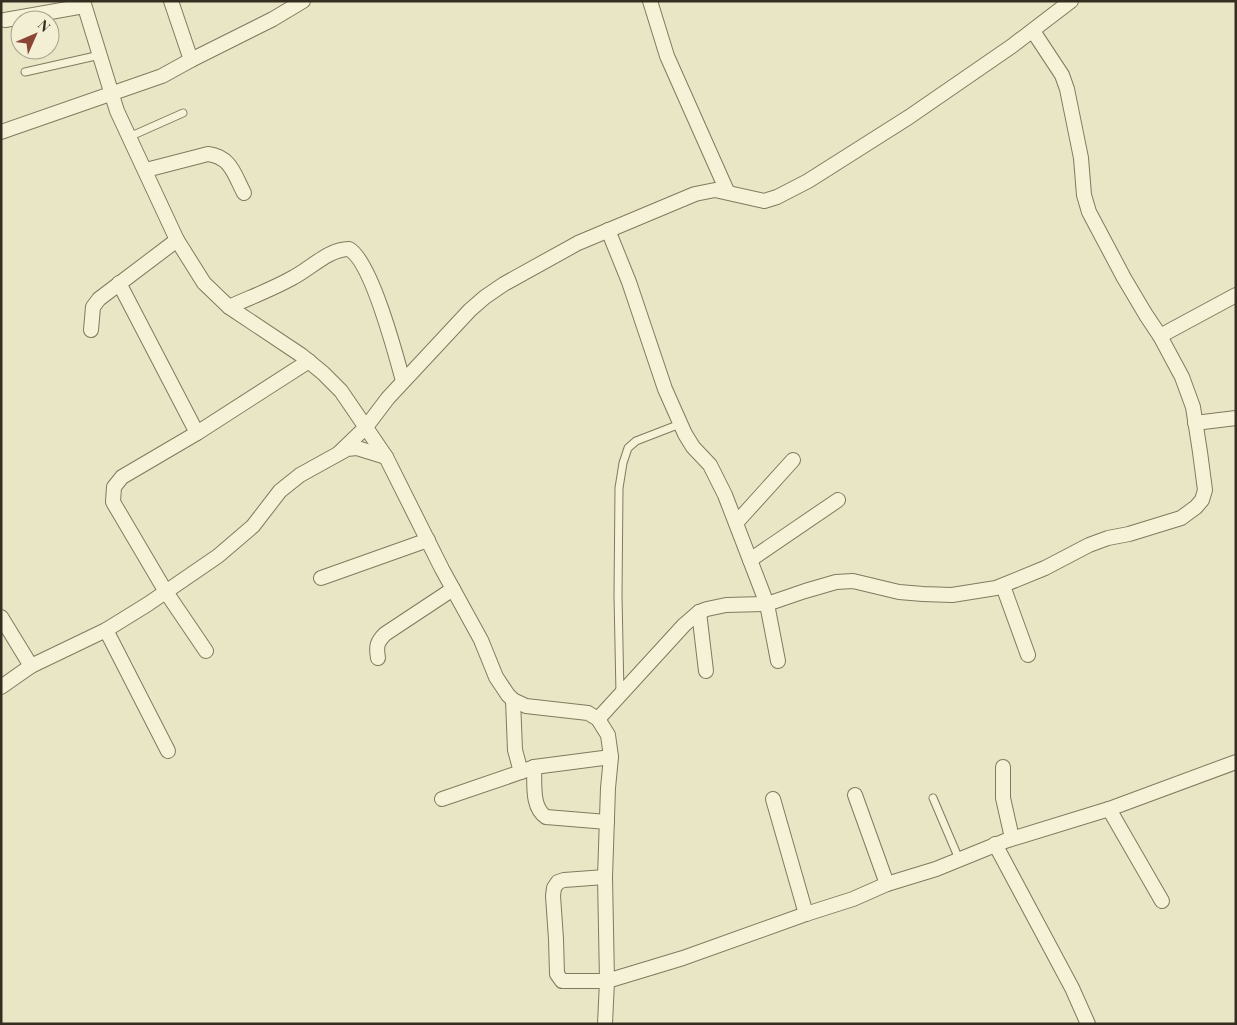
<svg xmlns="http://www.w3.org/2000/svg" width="1237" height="1025" font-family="'Playfair Display',serif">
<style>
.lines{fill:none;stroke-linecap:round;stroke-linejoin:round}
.service-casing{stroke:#83795e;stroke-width:9}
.minor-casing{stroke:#83795e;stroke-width:16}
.service{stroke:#f5f2d8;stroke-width:7}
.minor{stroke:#f5f2d8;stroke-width:14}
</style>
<rect width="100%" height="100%" fill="#e9e6c6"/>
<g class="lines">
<defs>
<g id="service">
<polyline points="25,72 100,55"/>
<polyline points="129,137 183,113"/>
<polyline points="620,694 618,596 619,488 623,463 628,448 636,441 680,424"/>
<polyline points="933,798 959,859"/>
</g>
<g id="minor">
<polyline points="83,1 117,111 177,240 204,283 229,307 301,355 323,373 341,391 386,457 442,569 481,640 496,677 508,695 513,700 526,706 588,713 598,719 608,735 611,757 608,788 605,877 607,981 605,1024"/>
<polyline points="171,1 191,60"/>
<polyline points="650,1 667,56 727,191"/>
<polyline points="5,20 84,6"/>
<polyline points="1,132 162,76 191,60 273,19 303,1"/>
<path d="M 146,170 L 208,154 C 231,157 234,174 244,193"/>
<polyline points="608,230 629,282 665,389 685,434 693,447 710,465 725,495 767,604 778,661"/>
<polyline points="119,283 197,433"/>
<path d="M 229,307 C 251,297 273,289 294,277 C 311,268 329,249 349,249 C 371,261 396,355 403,381"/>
<polyline points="91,330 93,307 99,299 177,240"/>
<polyline points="1160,336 1236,295"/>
<polyline points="1195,423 1236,418"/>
<polyline points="339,453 366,427 388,398 470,310 485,297 504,284 578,243 695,194 715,190 764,201 777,197 808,181 909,117 1012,46 1071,1"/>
<polyline points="736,523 793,460"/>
<polyline points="750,560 838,500"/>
<polyline points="321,578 428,540"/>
<polyline points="1003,586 1028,655"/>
<polyline points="699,612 706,671"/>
<polyline points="1,617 31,666"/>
<polyline points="106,630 168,751"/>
<polyline points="206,651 166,592 113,502 114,487 122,477 197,433 309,361"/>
<path d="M 378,658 C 376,646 377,642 385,634 L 453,589"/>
<polyline points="1,687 31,666 106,630 148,604 218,556 253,526 280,491 300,475 347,449 357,448 386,457"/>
<polyline points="513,700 515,750 521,772 534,767 611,757"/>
<polyline points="598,719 684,625 699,612 707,609 726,605 767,604 805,591 836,582 853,581 899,592 923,594 952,595 996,588 1045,568 1089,545 1108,538 1129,534 1181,518 1196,507 1202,500 1205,490 1200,452 1193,407 1182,377 1160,336 1146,315 1124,278 1089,212 1084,195 1081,158 1067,89 1062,75 1033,31"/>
<path d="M 534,767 C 535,783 531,807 546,817 L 607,822"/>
<polyline points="1003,767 1003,798 1012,838"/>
<polyline points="855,795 887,884"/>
<polyline points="442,799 521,772"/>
<polyline points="773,799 806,914"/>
<polyline points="1109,809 1162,901"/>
<polyline points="995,844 1072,988 1088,1024"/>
<polyline points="605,877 564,880 558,882 554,888 553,896 556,939 557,974 562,981 607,981 683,958 806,914 853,899 887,884 936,869 1005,841 1109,809 1236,762"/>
</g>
</defs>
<use href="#service" class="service-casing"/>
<use href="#minor" class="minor-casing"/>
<use href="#service" class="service"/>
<use href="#minor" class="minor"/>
</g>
<rect width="1237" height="1025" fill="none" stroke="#352e20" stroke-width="5"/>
<g transform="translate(35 35) rotate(45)"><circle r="24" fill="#f2efd5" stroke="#a6a28d"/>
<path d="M0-4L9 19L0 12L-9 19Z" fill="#8b4534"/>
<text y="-8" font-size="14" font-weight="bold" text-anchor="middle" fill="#352e20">N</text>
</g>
</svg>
